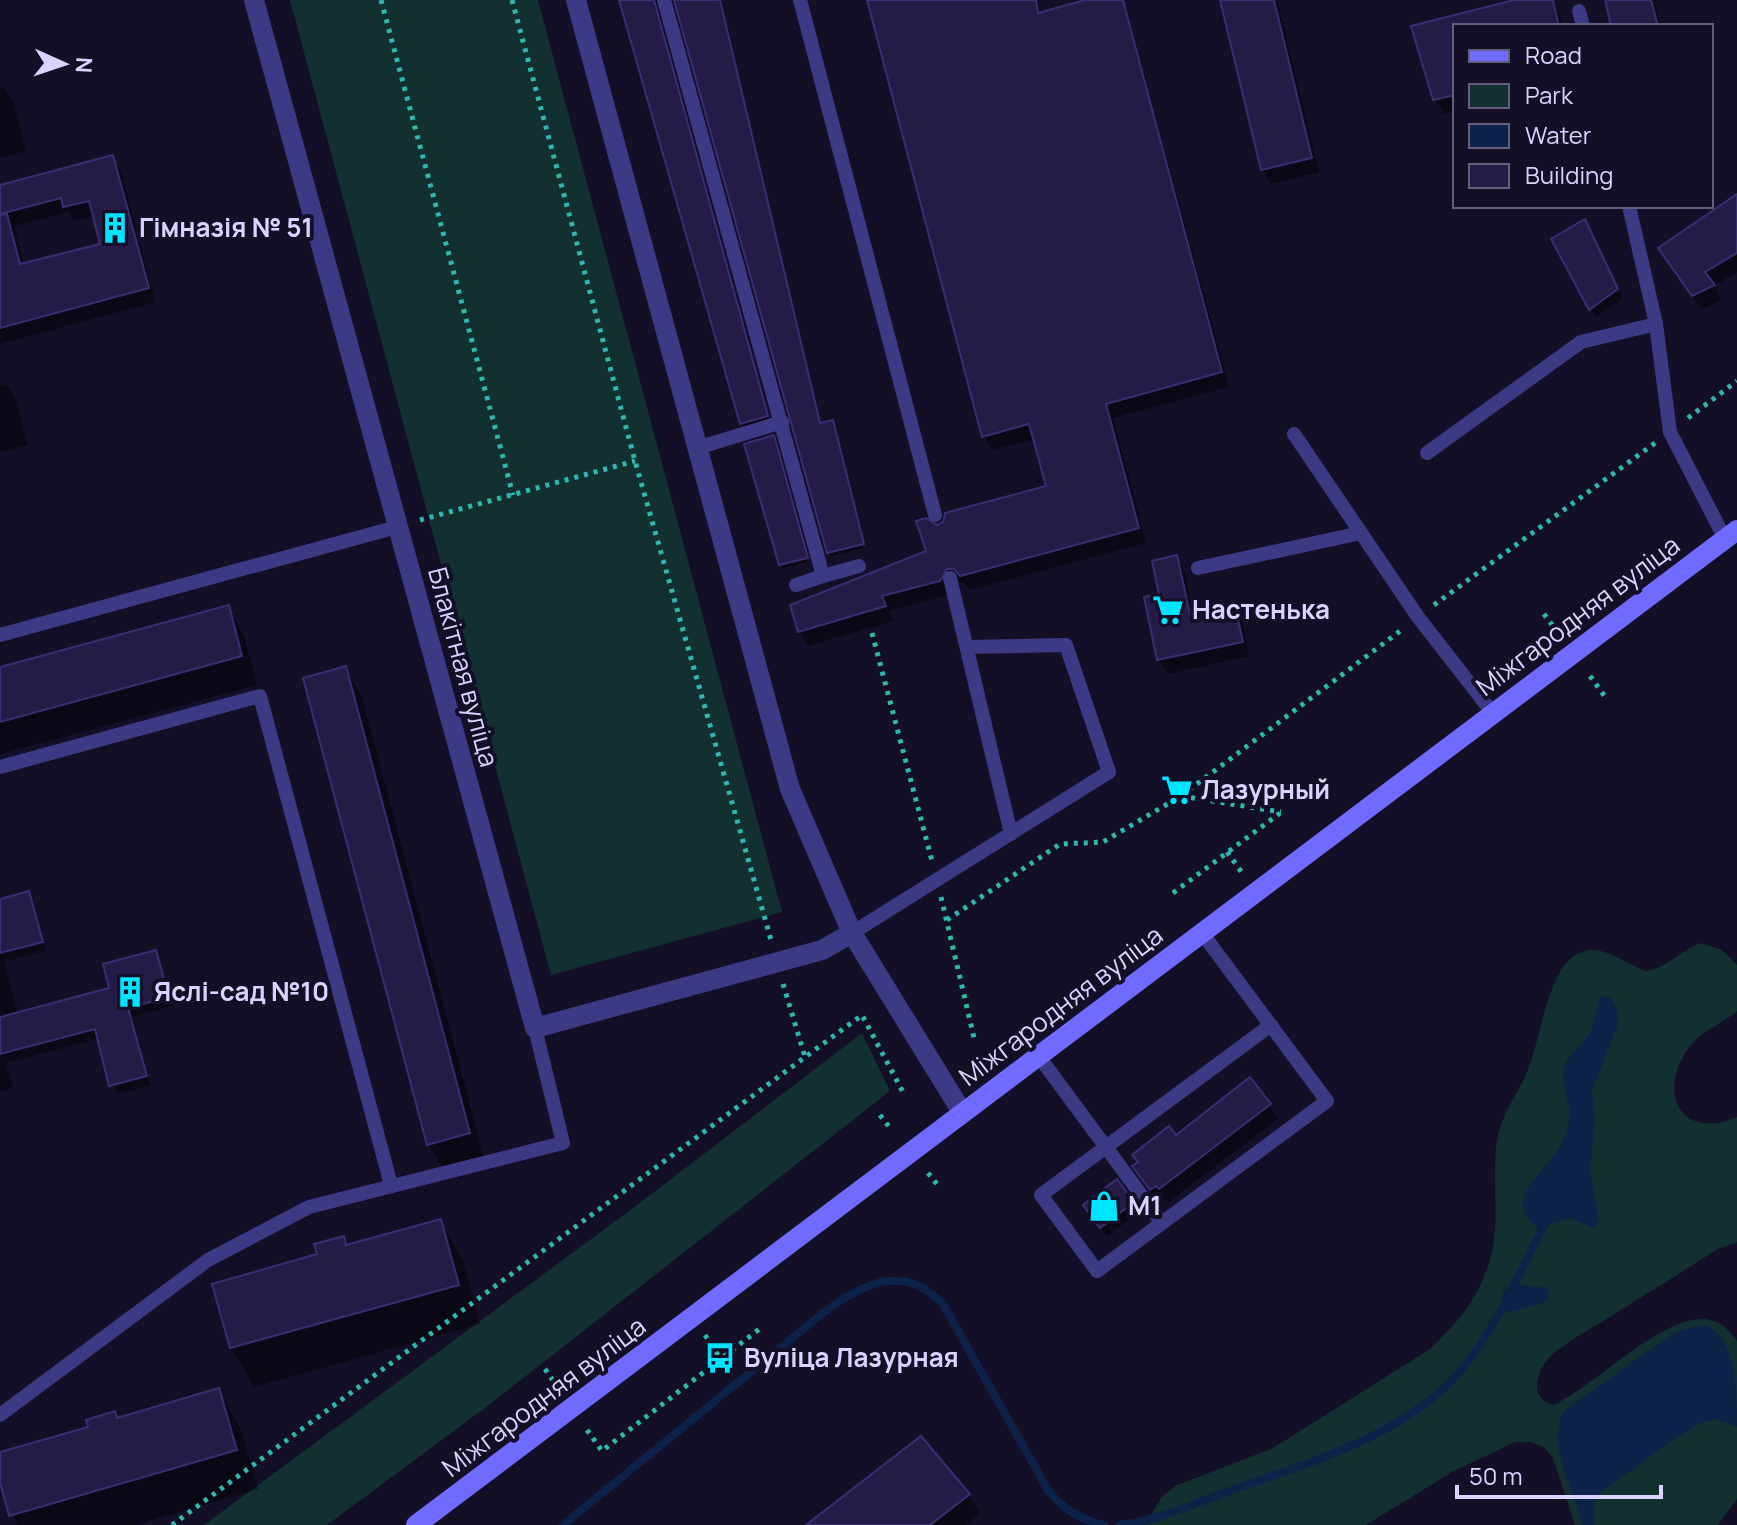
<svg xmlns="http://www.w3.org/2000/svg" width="1737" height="1525" font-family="Manrope,sans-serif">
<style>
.green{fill:#12302f}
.water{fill:#0c2248}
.shadow{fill:#0007;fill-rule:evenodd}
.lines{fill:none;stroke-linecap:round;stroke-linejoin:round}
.stream{stroke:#0c2248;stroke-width:8}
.building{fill:#241b47;stroke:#3b2d73;stroke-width:2}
.path{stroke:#2fb8b0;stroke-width:5;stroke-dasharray:4 6;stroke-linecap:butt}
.service{stroke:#3d3a85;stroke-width:14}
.tertiary{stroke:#3d3a85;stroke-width:20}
.secondary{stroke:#6f6bff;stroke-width:20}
.labels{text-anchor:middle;stroke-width:8;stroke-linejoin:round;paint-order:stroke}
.poi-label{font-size:26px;font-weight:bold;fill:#d9d4ff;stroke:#130f26;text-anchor:start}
.street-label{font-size:26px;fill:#d9d4ff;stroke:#130f26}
</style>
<rect width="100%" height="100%" fill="#130f26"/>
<g class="green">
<polygon points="290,0 538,0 782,912 551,975"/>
<path d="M 1701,943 L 1722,950 L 1737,965 L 1737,1011 C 1719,1027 1697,1031 1684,1055 C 1659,1098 1684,1140 1737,1117 L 1737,1242 L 1718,1249 C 1682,1272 1645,1295 1608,1318 C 1589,1330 1567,1341 1551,1356 C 1536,1370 1528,1399 1553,1405 C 1594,1388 1670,1305 1714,1321 C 1724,1324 1731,1333 1737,1341 L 1737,1499 L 1718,1525 L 1575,1525 L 1553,1458 L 1545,1448 L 1531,1442 L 1515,1442 L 1452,1472 L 1366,1525 L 1145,1525 L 1161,1498 L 1175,1486 L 1273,1448 L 1430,1349 C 1457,1324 1479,1297 1490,1260 C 1501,1220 1491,1180 1497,1140 C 1501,1116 1514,1099 1524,1079 C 1539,1046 1542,1007 1558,975 C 1563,966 1570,957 1579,953 C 1602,942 1625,965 1646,971 C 1669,967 1681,950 1701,943 Z"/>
<polygon points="862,1033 890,1091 489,1405 327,1525 204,1525 633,1208"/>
</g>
<g class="water">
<path d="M 1602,996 L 1612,999 L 1618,1013 L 1618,1024 L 1592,1091 L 1595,1120 L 1590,1169 L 1599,1221 L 1593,1228 L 1570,1218 L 1538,1228 C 1527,1221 1521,1210 1524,1197 C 1526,1185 1557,1156 1565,1136 C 1576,1109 1564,1101 1563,1077 C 1562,1057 1578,1050 1588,1036 C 1596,1024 1594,1008 1602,996 Z"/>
<polygon points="1513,1284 1547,1288 1549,1297 1545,1302 1508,1313 1501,1302 1503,1292"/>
<path d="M 1706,1325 C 1737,1339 1737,1391 1737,1427 L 1715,1419 L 1697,1424 L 1604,1489 L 1594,1503 L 1594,1525 L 1582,1525 C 1575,1490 1545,1445 1564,1411 L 1668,1337 L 1682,1330 Z"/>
</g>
<g class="shadow">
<polygon points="621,0 657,0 655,8 769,420 744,427 742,424"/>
<polygon points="676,0 719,0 820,425 835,426 864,548 831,556 829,552"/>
<polygon points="869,0 1037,0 1040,14 1093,0 1124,0 1229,387 1113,418 1146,543 970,590 964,583 955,583 948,595 889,611 893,621 808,646 800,631 928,552 937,527 1048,487 1035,439 992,450 984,436"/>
<polygon points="1222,0 1277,0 1319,172 1271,184 1263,170"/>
<polygon points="1522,0 1554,0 1563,26 1455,26 1455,111 1444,114 1435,99 1414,28"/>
<polygon points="1607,0 1654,0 1661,26 1614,26"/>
<polygon points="4,87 13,101 26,151 0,158 0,88"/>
<path d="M 112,157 L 121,171 L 155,302 L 0,344 L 0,187 ZM 69,212 L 74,221 L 95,215 L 103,245 L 24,265 L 14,226 Z"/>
<polygon points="1737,197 1737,272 1714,286 1721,300 1702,309 1668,262"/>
<polygon points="1589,230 1622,299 1596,317 1554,240"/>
<polygon points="7,384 15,398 28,445 0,452 0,386"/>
<polygon points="775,441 808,562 783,568 780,564"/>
<polygon points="1176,558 1185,572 1194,616 1234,607 1242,622 1249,656 1168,674 1159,659"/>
<polygon points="228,607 244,636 257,685 0,754 0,669"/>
<polygon points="345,669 362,697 485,1162 445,1172 428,1144"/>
<polygon points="28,893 46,951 4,962 18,1014 112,989 156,952 173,1006 132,1017 150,1085 117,1094 99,1038 6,1063 13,1088 0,1091 0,901"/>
<polygon points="1269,1105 1278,1119 1168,1202 1166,1199 1160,1203 1143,1181 1176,1138"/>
<polygon points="1116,1181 1138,1213 1107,1236 1090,1215"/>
<polygon points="440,1222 463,1261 480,1324 254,1387 231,1347 320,1256 343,1238 348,1247"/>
<polygon points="218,1391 241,1430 258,1489 135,1525 17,1525 0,1475 0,1454"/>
<polygon points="921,1439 969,1495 980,1514 966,1525 809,1525"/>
</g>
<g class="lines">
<g class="stream">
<path d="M 563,1525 L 823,1313 C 862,1284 903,1262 943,1304 L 1048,1490 C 1064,1510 1079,1519 1104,1525"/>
<path d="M 1119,1525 C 1156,1522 1205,1499 1240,1487 C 1319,1460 1408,1433 1463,1368 C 1498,1325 1521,1268 1547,1220"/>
</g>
</g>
<g class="building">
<polygon points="619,0 654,0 768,416 740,424"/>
<polygon points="674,0 720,0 820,423 833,420 864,544 827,553"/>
<polygon points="867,0 1036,0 1038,13 1085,0 1123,0 1222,372 1106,404 1139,528 960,576 954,569 947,569 940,581 882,596 886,606 798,632 790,605 926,551 916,521 926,518 937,525 943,522 945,513 1046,486 1029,424 982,437"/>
<polygon points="1220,0 1274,0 1312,158 1261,170"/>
<polygon points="1514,0 1553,0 1559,26 1455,26 1455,95 1433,100 1411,26"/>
<polygon points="1605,0 1651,0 1658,26 1611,26"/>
<polygon points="113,155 149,288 0,328 0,215 7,214 20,264 100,244 89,201 63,207 61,198 0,214 0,185"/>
<polygon points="1737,194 1737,253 1705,272 1715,285 1692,296 1658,248"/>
<polygon points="1585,219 1618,289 1589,310 1551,239"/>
<polygon points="774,435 808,558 779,565 744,444"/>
<polygon points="1177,555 1190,614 1235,605 1243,642 1157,660 1144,597 1159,594 1152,561"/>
<polygon points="229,605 242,656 0,722 0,667"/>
<polygon points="346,666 470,1133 427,1145 303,678"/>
<polygon points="29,891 43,942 0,953 0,899"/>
<polygon points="156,950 169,997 128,1008 147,1076 109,1086 95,1029 0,1054 0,1017 109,988 103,964"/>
<polygon points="1250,1077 1271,1104 1159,1189 1156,1186 1150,1190 1132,1166 1138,1162 1132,1155 1169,1126 1176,1135"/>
<polygon points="1117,1179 1134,1202 1100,1228 1083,1205"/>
<polygon points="441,1219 459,1285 230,1348 212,1284 317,1254 314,1244 344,1236 346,1245"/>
<polygon points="219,1388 237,1450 9,1516 0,1482 0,1452 88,1427 86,1420 115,1411 117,1418"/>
<polygon points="921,1436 970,1494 930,1525 806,1525"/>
</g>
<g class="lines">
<g class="path">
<polyline points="381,0 513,495"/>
<polyline points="512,0 635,461 771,940"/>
<polyline points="1688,418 1737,381"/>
<polyline points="420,520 635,461"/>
<polyline points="1434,605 1655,443"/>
<polyline points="1544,614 1555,629"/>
<polyline points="872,633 932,861"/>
<polyline points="1590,676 1606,698"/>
<polyline points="1181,796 1404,628"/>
<polyline points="1227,852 1243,874"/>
<polyline points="1173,893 1280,813"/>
<polyline points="941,897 975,1042"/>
<polyline points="947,920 1060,844 1103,842 1181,796 1281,812"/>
<polyline points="783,984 805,1057"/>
<polyline points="880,1115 890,1128"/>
<polyline points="928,1173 940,1188"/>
<polyline points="705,1335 720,1358"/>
<polyline points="545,1369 556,1385"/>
<polyline points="587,1430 602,1451 762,1327"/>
<polyline points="172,1525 862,1015 905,1096"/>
</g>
<g class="service">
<polyline points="664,0 823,576 859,566"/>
<polyline points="800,0 935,515"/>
<polyline points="1579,11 1583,26"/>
<polyline points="1629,206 1656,324 1670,432 1725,539"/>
<polyline points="1294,434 1418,617 1492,712"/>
<polyline points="697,448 782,422"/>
<polyline points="1427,453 1581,342 1656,324"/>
<polyline points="1198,568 1361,533"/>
<polyline points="950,578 1011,834"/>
<polyline points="796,585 823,576"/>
<polyline points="0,635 397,527"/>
<polyline points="0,767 260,696 391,1185"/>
<polyline points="852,933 1109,772 1066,645 967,647"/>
<polyline points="1040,1058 1162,1223 1327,1101 1202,933"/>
<polyline points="1162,1223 1097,1271 1041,1195 1271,1025"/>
<polyline points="0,1415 208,1260 309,1207 563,1143 535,1028"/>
</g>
<g class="tertiary">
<polyline points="254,0 535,1028 822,950 852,933"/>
<polyline points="576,0 790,789 852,933 962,1112"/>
</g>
<polyline class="secondary" points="416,1525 1737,530"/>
</g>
<defs>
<symbol id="building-bare" viewBox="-9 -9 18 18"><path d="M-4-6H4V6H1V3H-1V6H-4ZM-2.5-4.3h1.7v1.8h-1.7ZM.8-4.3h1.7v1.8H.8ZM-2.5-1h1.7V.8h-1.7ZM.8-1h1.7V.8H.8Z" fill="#00e5ff" stroke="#130f26" stroke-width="2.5" paint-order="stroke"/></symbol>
<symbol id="supermarket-bare" viewBox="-9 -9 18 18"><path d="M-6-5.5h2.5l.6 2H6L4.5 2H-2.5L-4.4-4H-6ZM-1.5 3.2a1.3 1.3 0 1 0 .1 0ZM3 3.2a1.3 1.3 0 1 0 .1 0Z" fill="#00e5ff" stroke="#130f26" stroke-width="2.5" paint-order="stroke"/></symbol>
<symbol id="shop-bare" viewBox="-9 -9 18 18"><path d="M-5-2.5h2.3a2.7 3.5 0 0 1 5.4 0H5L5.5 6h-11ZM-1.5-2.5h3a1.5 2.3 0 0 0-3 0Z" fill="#00e5ff" stroke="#130f26" stroke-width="2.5" paint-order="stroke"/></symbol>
<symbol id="bus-bare" viewBox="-9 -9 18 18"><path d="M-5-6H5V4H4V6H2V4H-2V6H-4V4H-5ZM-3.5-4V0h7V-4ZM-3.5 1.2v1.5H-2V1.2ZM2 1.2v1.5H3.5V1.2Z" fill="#00e5ff" stroke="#130f26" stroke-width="2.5" paint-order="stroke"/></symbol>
</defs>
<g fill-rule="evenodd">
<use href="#building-bare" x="93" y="206" width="44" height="44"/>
<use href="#supermarket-bare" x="1146" y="588" width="44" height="44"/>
<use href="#supermarket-bare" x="1155" y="768" width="44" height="44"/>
<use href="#building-bare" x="108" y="970" width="44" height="44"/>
<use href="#shop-bare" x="1082" y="1184" width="44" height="44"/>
<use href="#bus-bare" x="698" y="1336" width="44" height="44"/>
</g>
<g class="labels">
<g class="poi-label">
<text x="139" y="237">Гімназія № 51</text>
<text x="1192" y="619">Настенька</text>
<text x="1201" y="799">Лазурный</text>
<text x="154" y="1001">Яслі-сад №10</text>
<text x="1128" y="1215">М1</text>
<text x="744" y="1367">Вуліца Лазурная</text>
</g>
<g class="street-label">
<text transform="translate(1578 616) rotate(-37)" y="9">Міжгародняя вуліца</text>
<text transform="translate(463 667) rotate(75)" y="9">Блакітная вуліца</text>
<text transform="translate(1061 1006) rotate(-37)" y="9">Міжгародняя вуліца</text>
<text transform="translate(544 1397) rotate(-37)" y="9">Міжгародняя вуліца</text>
</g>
</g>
<rect x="1453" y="24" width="260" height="184" fill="#130f26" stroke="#625e7d" stroke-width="2"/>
<rect x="1469" y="50" width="40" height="12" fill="#6f6bff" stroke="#625e7d" stroke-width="2"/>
<text x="1525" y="64" font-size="24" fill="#d9d4ff">Road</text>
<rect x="1469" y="84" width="40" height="24" fill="#12302f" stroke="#625e7d" stroke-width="2"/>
<text x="1525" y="104" font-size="24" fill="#d9d4ff">Park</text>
<rect x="1469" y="124" width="40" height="24" fill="#0c2248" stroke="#625e7d" stroke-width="2"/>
<text x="1525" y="144" font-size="24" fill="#d9d4ff">Water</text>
<rect x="1469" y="164" width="40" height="24" fill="#241b47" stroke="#625e7d" stroke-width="2"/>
<text x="1525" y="184" font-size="24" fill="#d9d4ff">Building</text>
<g transform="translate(64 64) rotate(93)" stroke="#130f26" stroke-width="6" paint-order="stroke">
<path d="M0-6L14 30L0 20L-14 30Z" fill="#d9d4ff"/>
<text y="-12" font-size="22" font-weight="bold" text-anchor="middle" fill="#d9d4ff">N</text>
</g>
<path d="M1457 1485v12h204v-12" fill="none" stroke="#d9d4ff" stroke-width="4"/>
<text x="1469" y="1485" font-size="24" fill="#d9d4ff" stroke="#130f26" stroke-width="6" paint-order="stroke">50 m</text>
</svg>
